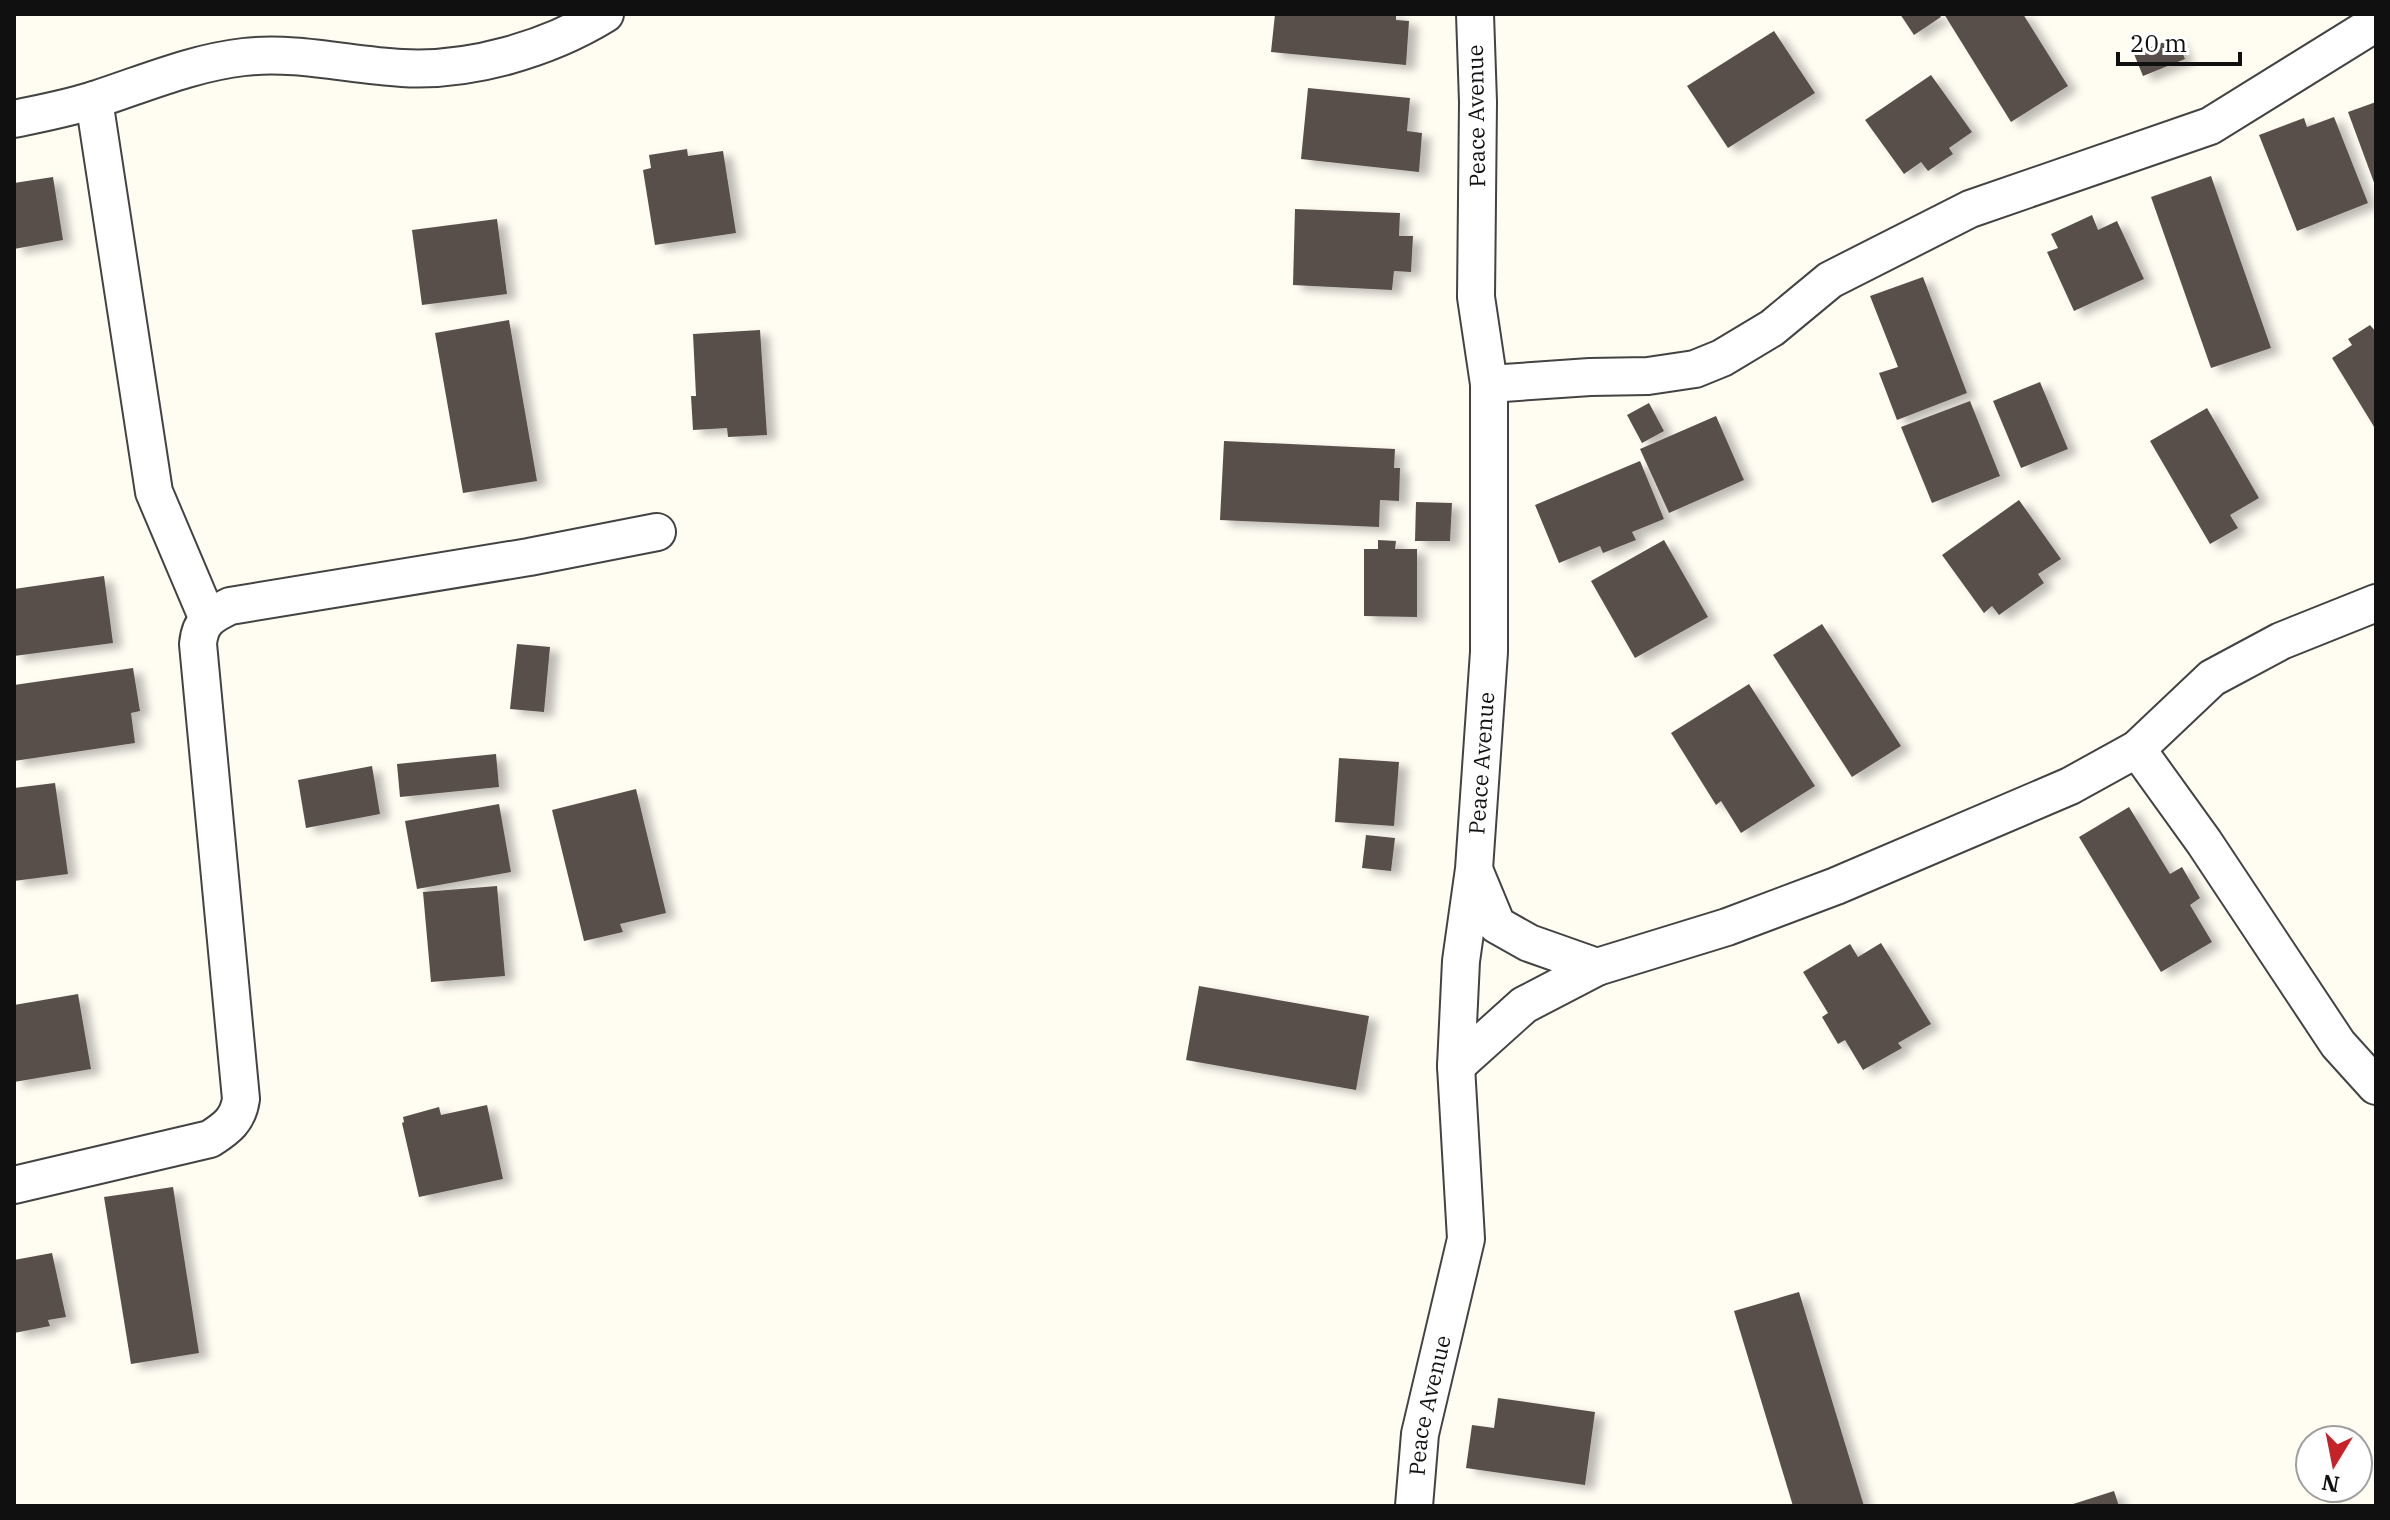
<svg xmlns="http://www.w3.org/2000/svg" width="2390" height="1520" font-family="'IBM Plex Serif',serif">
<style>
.building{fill:#59504b;filter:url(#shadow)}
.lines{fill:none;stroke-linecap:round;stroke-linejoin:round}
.street-casing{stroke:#434343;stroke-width:40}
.street{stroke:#fff;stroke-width:36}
.labels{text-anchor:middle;stroke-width:8;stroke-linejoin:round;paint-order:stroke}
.street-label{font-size:22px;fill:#101010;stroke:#fff}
</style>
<defs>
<filter id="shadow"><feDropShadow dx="9" dy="5" stdDeviation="4" flood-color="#0004"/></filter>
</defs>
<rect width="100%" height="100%" fill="#fffcf2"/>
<g class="building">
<polygon points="1275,14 1396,14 1396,20 1409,21 1406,65 1271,52"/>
<polygon points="1900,14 1939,14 1941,17 1914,35"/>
<polygon points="1944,14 2023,14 2068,86 2011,122"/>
<polygon points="1774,31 1815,93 1728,148 1687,86"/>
<polygon points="2176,37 2185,59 2143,76 2134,54"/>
<polygon points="1931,75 1972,132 1949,148 1953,154 1928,171 1921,162 1904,174 1865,120"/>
<polygon points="1308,88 1410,98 1407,131 1422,133 1419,172 1301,159"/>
<polygon points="2376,102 2376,188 2348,112"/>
<polygon points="2334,117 2368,203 2297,231 2259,135 2304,118 2307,127"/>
<polygon points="687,149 688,156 723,151 736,233 655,245 643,170 651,168 649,155"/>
<polygon points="2211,176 2271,348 2211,368 2151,197"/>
<polygon points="53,177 63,240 14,249 14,183"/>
<polygon points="1295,209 1400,213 1399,236 1413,236 1411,272 1394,271 1392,290 1293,285"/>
<polygon points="2092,215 2098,230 2117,221 2144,279 2074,311 2047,252 2058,248 2051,234"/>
<polygon points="497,219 507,294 422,305 412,230"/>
<polygon points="1923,277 1967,393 1897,420 1879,373 1898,367 1870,296"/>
<polygon points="509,320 537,481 463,493 435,333"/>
<polygon points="2370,325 2376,332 2376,430 2332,358 2352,345 2348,339"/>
<polygon points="760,330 767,435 728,437 727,428 693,430 691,396 696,396 693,334"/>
<polygon points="2040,382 2068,449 2021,468 1993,401"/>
<polygon points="1970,401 2000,476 1932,503 1901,427"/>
<polygon points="1649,403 1664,431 1642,443 1627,415"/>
<polygon points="2207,408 2259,498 2230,515 2238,528 2210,544 2150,441"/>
<polygon points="1716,416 1744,480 1669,513 1640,449"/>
<polygon points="1224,441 1395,449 1394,468 1400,468 1399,501 1380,500 1379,527 1220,520"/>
<polygon points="1640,461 1664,519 1632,532 1636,540 1603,553 1600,546 1559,563 1535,505"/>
<polygon points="2019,500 2061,559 2038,574 2044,583 1999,615 1992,606 1984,613 1942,555"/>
<polygon points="1416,502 1452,503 1450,541 1415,541"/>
<polygon points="1378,540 1396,541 1395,549 1417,549 1417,617 1364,616 1364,549 1378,549"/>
<polygon points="1664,540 1708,617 1635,658 1591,581"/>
<polygon points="104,576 113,643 14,656 14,589"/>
<polygon points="1822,624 1901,746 1852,777 1773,655"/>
<polygon points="517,644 550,647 544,712 510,709"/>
<polygon points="133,668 140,711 131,713 135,743 14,761 14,685"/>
<polygon points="1749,684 1815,786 1741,833 1721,801 1716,805 1671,733"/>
<polygon points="496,754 499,787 400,797 397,764"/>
<polygon points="1339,758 1399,762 1394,826 1335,822"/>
<polygon points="372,766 380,814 306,828 298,780"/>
<polygon points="55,783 68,874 14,881 14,788"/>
<polygon points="636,789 666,913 620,924 623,932 584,941 552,810"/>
<polygon points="499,804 511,872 417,889 405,821"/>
<polygon points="2129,807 2170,874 2182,867 2200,898 2190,905 2212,942 2161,972 2079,837"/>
<polygon points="1366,835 1395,838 1391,871 1362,868"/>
<polygon points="497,886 505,976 431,982 423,892"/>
<polygon points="1881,943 1931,1024 1898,1043 1902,1048 1863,1070 1845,1040 1838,1044 1822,1017 1828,1013 1803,972 1850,944 1858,957"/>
<polygon points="1199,986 1369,1016 1356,1090 1186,1060"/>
<polygon points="78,994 91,1069 14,1082 14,1005"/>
<polygon points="487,1105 503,1179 419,1197 402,1123 404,1122 403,1117 439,1107 441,1115"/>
<polygon points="173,1187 199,1353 131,1364 104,1197"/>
<polygon points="52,1253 66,1317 48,1320 50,1326 14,1333 14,1260"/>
<polygon points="1799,1292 1864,1506 1793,1506 1734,1311"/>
<polygon points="1498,1398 1595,1412 1585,1485 1466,1468 1472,1425 1494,1428"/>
<polygon points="2114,1491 2119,1506 2070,1506 2070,1505"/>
</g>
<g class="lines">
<defs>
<g id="street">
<polyline points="94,100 154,492 207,617"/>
<path d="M 14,119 C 42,113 70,108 97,99 C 146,83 192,63 244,57 C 296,51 349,65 402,68 C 470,72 548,49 605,14"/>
<polyline points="1489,384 1590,377 1648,376 1695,369 1722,358 1772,328 1830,280 1970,209 2210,126 2376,23"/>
<polyline points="2137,749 2204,842 2338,1044 2376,1086"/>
<polyline points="1475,872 1497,925 1529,943 1597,967"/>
<polyline points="1456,1066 1524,1005 1597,967 1727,927 1836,886 2070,786 2137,749 2212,678 2281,641 2376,603"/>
<path d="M 14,1185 L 210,1139 C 227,1128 238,1120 241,1099 L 198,644 C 200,621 211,615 230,606 L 529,557 L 657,532"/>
<path id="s1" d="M 1414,1506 L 1420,1434 L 1466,1239 L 1456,1066 L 1461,961 L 1474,869 L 1489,652 L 1489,384 L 1476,297 L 1478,102 L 1475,14"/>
</g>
</defs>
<use href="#street" class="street-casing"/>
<use href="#street" class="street"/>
</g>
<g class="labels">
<g class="street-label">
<text transform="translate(1476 116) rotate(-91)" y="8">Peace Avenue</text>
<text dy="8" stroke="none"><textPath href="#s1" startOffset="750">Peace Avenue</textPath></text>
<text dy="8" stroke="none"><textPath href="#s1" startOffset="102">Peace Avenue</textPath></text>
</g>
</g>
<rect width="2390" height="1520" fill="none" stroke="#101010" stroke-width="32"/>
<g transform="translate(2334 1464) rotate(190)"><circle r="38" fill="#ffffff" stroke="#9f9f9f" stroke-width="2"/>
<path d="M0-6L14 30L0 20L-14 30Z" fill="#c5222a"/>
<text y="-12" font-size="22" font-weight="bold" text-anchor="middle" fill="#101010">N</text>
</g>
<path d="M2118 52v12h122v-12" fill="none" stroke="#101010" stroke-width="4"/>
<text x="2130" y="52" font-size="24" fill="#101010" stroke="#ffffff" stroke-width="6" paint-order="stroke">20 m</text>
</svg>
